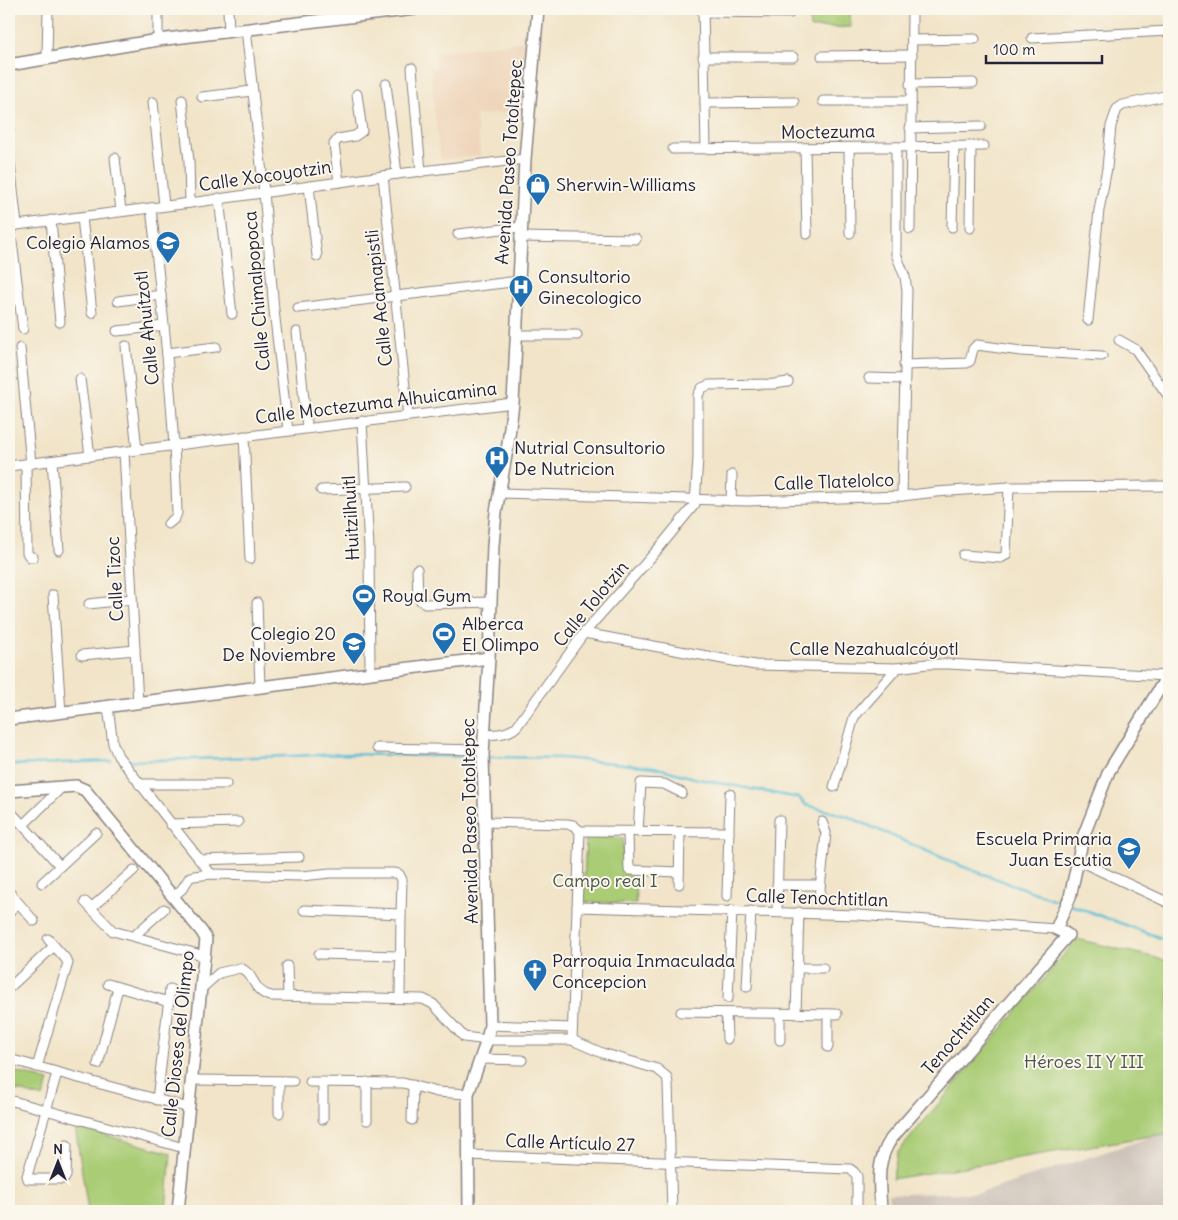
<svg xmlns="http://www.w3.org/2000/svg" width="1178" height="1220" font-family="Delius,sans-serif">
<style>
.built{fill:#efd6bb}
.industrial{fill:#cdc2b9}
.green{fill:#a9cc75;stroke:#667758}
.lines{fill:none;stroke-linecap:round;stroke-linejoin:round}
.stream{stroke:#58bdd6;stroke-width:2.5}
.minor-casing{stroke:#8a8382;stroke-width:11}
.major-casing{stroke:#8a8382;stroke-width:14}
.minor{stroke:#fff;stroke-width:9}
.major{stroke:#fff;stroke-width:11}
.labels{text-anchor:middle;stroke-width:4;stroke-linejoin:round;paint-order:stroke}
.street-label{font-size:18px;fill:#22223b;stroke:#fbf7ec}
.poi-label{font-size:18px;fill:#22223b;stroke:#fbf7ec;text-anchor:start}
.park-label{font-size:18px;fill:#4a554c;stroke:#fbf7ec}
</style>
<rect width="100%" height="100%" fill="#fbf7ec"/>
<filter id="ink" filterUnits="userSpaceOnUse"><feTurbulence type="fractalNoise" baseFrequency=".02" numOctaves="2"/><feDisplacementMap in="SourceGraphic" scale="10" xChannelSelector="R" yChannelSelector="G"/><feConvolveMatrix kernelMatrix="1 2 1 2 8 2 1 2 1" color-interpolation-filters="sRGB"/></filter>
<filter id="wash" filterUnits="userSpaceOnUse"><feTurbulence type="fractalNoise" baseFrequency=".0096" numOctaves="4" result="noise"/><feDisplacementMap in="SourceGraphic" scale="20" xChannelSelector="R" yChannelSelector="G"/><feGaussianBlur stdDeviation="1.12" result="paint"/><feColorMatrix in="noise" values="0 0 0 0 0 0 0 0 0 0 0 0 0 0 0 0 0 1.4 0 .05"/><feComposite in="paint" operator="in"/></filter>
<g filter="url(#wash)">
<rect width="100%" height="100%" fill="#f1e4c8"/>
<polygon class="built" points="526,41 522,110 476,116 480,155 440,160 430,68 436,67 434,53"/>
<polygon class="industrial" points="1169,1131 1169,1211 889,1211 889,1194 980,1193"/>
<g class="green">
<polygon points="809,9 850,9 851,27 810,28"/>
<polygon points="586,837 623,838 623,870 627,875 635,876 636,904 583,902"/>
<polygon points="1077,939 1169,961 1169,1133 892,1179 898,1152"/>
<polygon points="9,1070 49,1081 43,1098 9,1088"/>
<polygon points="75,1127 171,1153 166,1211 88,1211"/>
</g>
<g class="lines">
<g class="stream">
<polyline points="487,757 562,758 654,767 698,779 799,798 806,805 847,816 961,866 1064,903"/>
<polyline points="128,761 351,754 479,757"/>
<polyline points="9,765 111,761"/>
<polyline points="1071,905 1169,941"/>
</g>
</g>
</g>
<g filter="url(#ink)">
<g class="lines">
<defs>
<g id="minor">
<polyline points="228,9 229,31"/>
<polyline points="703,9 706,149"/>
<polyline points="1167,9 1169,12"/>
<polyline points="703,12 790,13"/>
<polyline points="246,29 264,192 274,310 288,431"/>
<polyline points="1032,38 1169,31"/>
<polyline points="158,40 158,9"/>
<polyline points="912,40 975,39"/>
<polyline points="822,56 912,55"/>
<polyline points="703,57 793,57"/>
<polyline points="47,58 48,9"/>
<polyline points="412,68 421,172"/>
<polyline points="386,84 397,174"/>
<polyline points="910,84 973,83"/>
<polyline points="202,97 252,91"/>
<polyline points="182,100 189,161 190,203"/>
<polyline points="823,101 910,101"/>
<polyline points="153,102 164,205"/>
<polyline points="705,103 794,102"/>
<polyline points="9,106 9,130"/>
<polyline points="910,128 981,126"/>
<polyline points="896,147 896,254 905,277 907,291 902,496"/>
<polyline points="805,148 807,234"/>
<polyline points="849,148 850,233"/>
<polyline points="673,149 984,146"/>
<polyline points="9,155 17,225"/>
<polyline points="115,158 121,211"/>
<polyline points="383,176 408,416"/>
<polyline points="339,182 334,144 338,139 355,136 362,131 357,94"/>
<polyline points="309,186 317,256"/>
<polyline points="219,198 232,314"/>
<path d="M 151,208 C 163,309 174,411 177,513 L 175,518 L 168,524"/>
<polyline points="82,217 92,313"/>
<polyline points="51,220 60,322"/>
<polyline points="9,226 190,203 397,174 525,159"/>
<polyline points="10,226 23,329"/>
<polyline points="952,227 954,146"/>
<polyline points="970,228 971,146"/>
<polyline points="910,229 912,9"/>
<polyline points="458,234 521,227"/>
<polyline points="520,237 636,239"/>
<polyline points="118,301 161,295"/>
<polyline points="298,308 519,281"/>
<polyline points="1088,320 1099,210 1107,168 1111,126 1117,109 1123,105 1169,95"/>
<polyline points="117,331 164,326"/>
<polyline points="297,332 307,428"/>
<polyline points="516,335 577,335"/>
<polyline points="1119,340 1135,349 1169,397"/>
<polyline points="126,346 137,450"/>
<polyline points="20,348 31,464"/>
<polyline points="167,353 216,347"/>
<polyline points="904,365 967,363 970,361 973,349 977,345 1021,351 1102,356"/>
<polyline points="869,378 904,379"/>
<polyline points="80,379 90,456"/>
<polyline points="362,421 369,548 370,673"/>
<polyline points="244,436 250,559"/>
<polyline points="124,452 138,703"/>
<polyline points="52,461 59,550"/>
<polyline points="26,464 27,553 30,557 33,557"/>
<polyline points="9,466 513,403"/>
<polyline points="321,490 405,487"/>
<polyline points="499,493 747,501 902,496 936,492 1009,487 1169,486"/>
<polyline points="731,501 732,475"/>
<polyline points="963,555 1001,558 1006,555 1009,487"/>
<polyline points="417,569 418,596 420,600 425,604 491,602"/>
<polyline points="53,595 61,713"/>
<polyline points="257,603 260,687"/>
<polyline points="89,604 132,599"/>
<polyline points="584,633 755,665 897,668 927,664 948,664 1167,676"/>
<polyline points="82,655 135,650"/>
<polyline points="108,707 113,744 118,756 211,874"/>
<path d="M 484,735 C 497,734 508,735 517,726 L 584,633 L 659,548 L 695,504 L 698,458 L 698,395 L 702,388 L 709,385 L 774,384 L 788,382"/>
<polyline points="377,748 483,750"/>
<polyline points="139,784 226,784"/>
<polyline points="834,787 854,717 897,668"/>
<polyline points="9,810 60,866"/>
<polyline points="485,822 567,824 573,825 580,831"/>
<polyline points="170,824 238,822"/>
<polyline points="23,825 61,788"/>
<polyline points="580,831 729,832"/>
<polyline points="628,832 629,870 679,872"/>
<polyline points="638,832 641,783 664,784 682,793"/>
<polyline points="199,860 299,857"/>
<polyline points="1077,860 1169,903"/>
<polyline points="42,883 96,833"/>
<polyline points="679,884 680,832"/>
<polyline points="777,885 820,885"/>
<polyline points="9,892 34,921"/>
<polyline points="727,896 730,794"/>
<polyline points="173,897 182,889 190,877 194,876 211,874 302,876 330,873 395,873 399,874 402,880 401,914"/>
<polyline points="819,898 826,833 822,822"/>
<polyline points="85,902 113,931 205,956"/>
<polyline points="577,907 857,915 1056,929"/>
<polyline points="91,908 134,870"/>
<polyline points="304,910 401,914 400,998"/>
<polyline points="777,911 779,820"/>
<polyline points="9,912 18,903"/>
<polyline points="134,936 164,909"/>
<polyline points="319,954 400,956"/>
<polyline points="287,966 288,996"/>
<polyline points="797,968 823,968"/>
<polyline points="108,984 169,1002"/>
<polyline points="747,987 751,911"/>
<polyline points="9,988 54,946"/>
<path d="M 201,989 L 219,973 L 240,968 C 255,973 252,992 271,996 L 423,999 L 433,1004 L 464,1037 L 487,1040 L 572,1040 L 602,1053 L 657,1069 L 667,1077 L 668,1084 L 672,1211"/>
<polyline points="728,998 732,910"/>
<polyline points="681,1012 837,1014"/>
<polyline points="726,1013 727,1039"/>
<polyline points="796,1014 799,912"/>
<polyline points="828,1014 828,1047"/>
<polyline points="490,1025 572,1028"/>
<polyline points="572,1040 580,831"/>
<polyline points="780,1040 780,1014"/>
<polyline points="9,1059 189,1108"/>
<polyline points="480,1059 522,1060"/>
<polyline points="98,1064 118,988"/>
<polyline points="37,1067 68,963 65,958 48,939"/>
<polyline points="57,1073 27,1176 28,1179 64,1179 66,1176 67,1145"/>
<polyline points="192,1080 293,1081"/>
<polyline points="310,1082 403,1083 437,1092 468,1094"/>
<polyline points="323,1082 323,1119"/>
<polyline points="9,1100 184,1148"/>
<polyline points="157,1100 170,989"/>
<polyline points="279,1113 279,1081"/>
<polyline points="367,1120 367,1082"/>
<polyline points="412,1120 413,1085"/>
<polyline points="468,1155 850,1169 854,1172 857,1176 857,1211"/>
</g>
<g id="major">
<polyline points="9,65 158,40 415,9"/>
<polyline points="9,719 489,658"/>
<polyline points="9,791 76,786 85,790 202,932 206,939 178,1211"/>
<polyline points="1065,933 1056,929 1070,897 1083,837 1109,771 1169,673"/>
<polyline points="469,1211 468,1094 487,1040 490,1025 483,755 489,658 493,545 496,512 508,444 513,403 525,159 538,9"/>
<path d="M 881,1211 C 880,1183 875,1164 891,1139 L 1068,935"/>
</g>
</defs>
<use href="#minor" class="minor-casing"/>
<use href="#major" class="major-casing"/>
<use href="#minor" class="minor"/>
<use href="#major" class="major"/>
</g>
</g>
<defs>
<symbol id="shop-pin" viewBox="-11 -11 22 30"><path d="M0 17L-7.5 6A9.5 9.5 0 1 1 7.5 6Z" fill="#1f6fb2" stroke="#fbf7ec"/><path d="M-5-2.5h2.3a2.7 3.5 0 0 1 5.4 0H5L5.5 6h-11ZM-1.5-2.5h3a1.5 2.3 0 0 0-3 0Z" fill="#fff"/></symbol>
<symbol id="school-pin" viewBox="-11 -11 22 30"><path d="M0 17L-7.5 6A9.5 9.5 0 1 1 7.5 6Z" fill="#1f6fb2" stroke="#fbf7ec"/><path d="M0-5L7-2L0 1L-7-2ZM-4 1L0 2.5L4 1V4Q0 6-4 4Z" fill="#fff"/></symbol>
<symbol id="hospital-pin" viewBox="-11 -11 22 30"><path d="M0 17L-7.5 6A9.5 9.5 0 1 1 7.5 6Z" fill="#1f6fb2" stroke="#fbf7ec"/><path d="M-5-5h3v3.5h4V-5h3V5h-3V1.5h-4V5h-3Z" fill="#fff"/></symbol>
<symbol id="stadium-pin" viewBox="-11 -11 22 30"><path d="M0 17L-7.5 6A9.5 9.5 0 1 1 7.5 6Z" fill="#1f6fb2" stroke="#fbf7ec"/><path d="M0-5a6.5 5 0 1 0 0 10a6.5 5 0 1 0 0-10ZM-3.5-1.8h7v3.6h-7Z" fill="#fff"/></symbol>
<symbol id="church-pin" viewBox="-11 -11 22 30"><path d="M0 17L-7.5 6A9.5 9.5 0 1 1 7.5 6Z" fill="#1f6fb2" stroke="#fbf7ec"/><path d="M-1.2-6h2.4v3.5h3.3v2.4h-3.3V6h-2.4V-.1h-3.3v-2.4h3.3Z" fill="#fff"/></symbol>
</defs>
<g fill-rule="evenodd">
<use href="#shop-pin" x="524" y="171" width="28" height="38"/>
<use href="#school-pin" x="154" y="229" width="28" height="38"/>
<use href="#hospital-pin" x="507" y="273" width="28" height="38"/>
<use href="#hospital-pin" x="483" y="444" width="28" height="38"/>
<use href="#stadium-pin" x="350" y="582" width="28" height="38"/>
<use href="#stadium-pin" x="430" y="620" width="28" height="38"/>
<use href="#school-pin" x="340" y="630" width="28" height="38"/>
<use href="#school-pin" x="1115" y="835" width="28" height="38"/>
<use href="#church-pin" x="521" y="957" width="28" height="38"/>
</g>
<g class="labels">
<g class="street-label">
<text transform="translate(828 132) rotate(-1)" y="6">Moctezuma</text>
<text transform="translate(509 162) rotate(-86)" y="6">Avenida Paseo Totoltepec</text>
<text transform="translate(265 176) rotate(-8)" y="6">Calle Xocoyotzin</text>
<text transform="translate(257 291) rotate(-95)" y="6">Calle Chimalpopoca</text>
<text transform="translate(379 298) rotate(-96)" y="6">Calle Acamapistli</text>
<text transform="translate(147 328) rotate(-96)" y="6">Calle Ahuítzotl</text>
<text transform="translate(376 403) rotate(-7)" y="6">Calle Moctezuma Alhuicamina</text>
<text transform="translate(834 482) rotate(-2)" y="6">Calle Tlatelolco</text>
<text transform="translate(351 518) rotate(-93)" y="6">Huitzilhuitl</text>
<text transform="translate(115 579) rotate(-93)" y="6">Calle Tizoc</text>
<text transform="translate(591 604) rotate(-50)" y="6">Calle Tolotzin</text>
<text x="874" y="655">Calle Nezahualcóyotl</text>
<text transform="translate(470 821) rotate(-91)" y="6">Avenida Paseo Totoltepec</text>
<text transform="translate(817 898) rotate(2)" y="6">Calle Tenochtitlan</text>
<text transform="translate(958 1035) rotate(-49)" y="6">Tenochtitlan</text>
<text transform="translate(178 1044) rotate(-84)" y="6">Calle Dioses del Olimpo</text>
<text transform="translate(570 1143) rotate(2)" y="6">Calle Artículo 27</text>
</g>
<g class="poi-label">
<text x="556" y="191">Sherwin-Williams</text>
<text x="150" y="249" text-anchor="end">Colegio Alamos</text>
<text x="538" y="283">Consultorio<tspan x="538" dy="21">Ginecologico</tspan></text>
<text x="514" y="454">Nutrial Consultorio<tspan x="514" dy="21">De Nutricion</tspan></text>
<text x="382" y="602">Royal Gym</text>
<text x="462" y="630">Alberca<tspan x="462" dy="21">El Olimpo</tspan></text>
<text x="336" y="640" text-anchor="end">Colegio 20<tspan x="336" dy="21">De Noviembre</tspan></text>
<text x="1112" y="845" text-anchor="end">Escuela Primaria<tspan x="1112" dy="21">Juan Escutia</tspan></text>
<text x="552" y="967">Parroquia Inmaculada<tspan x="552" dy="21">Concepcion</tspan></text>
</g>
<g class="park-label">
<text x="605" y="887">Campo real I</text>
<text x="1084" y="1068">Héroes II Y III</text>
</g>
</g>
<rect width="1178" height="1220" fill="none" stroke="#fbf7ec" stroke-width="30"/>
<g transform="translate(58 1162)" stroke="#fbf7ec" stroke-width="4" paint-order="stroke">
<path d="M0-4L9 19L0 12L-9 19Z" fill="#22223b"/>
<text y="-8" font-size="14" font-weight="bold" text-anchor="middle" fill="#22223b">N</text>
</g>
<path d="M986 55v8h116v-8" fill="none" stroke="#22223b" stroke-width="2.5"/>
<text x="993" y="55" font-size="15" fill="#22223b" stroke="#fbf7ec" stroke-width="4" paint-order="stroke">100 m</text>
</svg>
